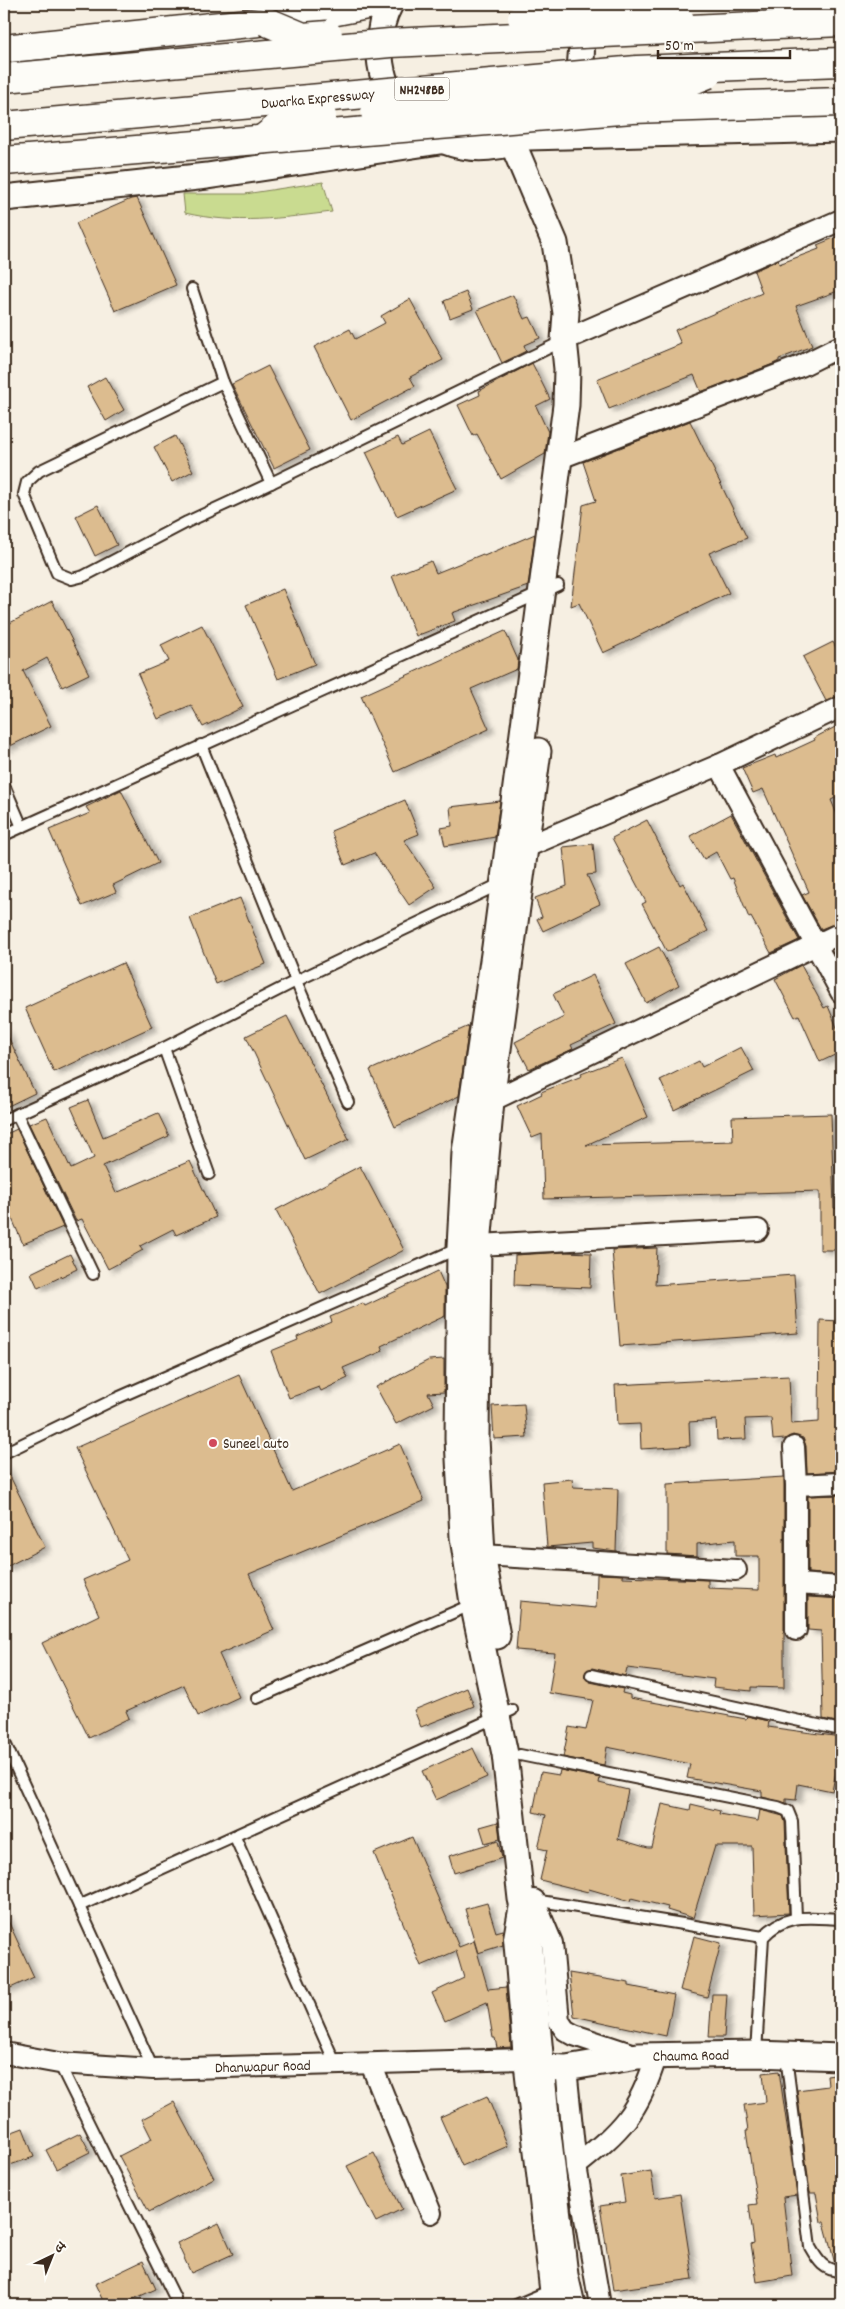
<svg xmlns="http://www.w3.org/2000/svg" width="845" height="2309" font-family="Dekko,'Playpen Sans Deva',sans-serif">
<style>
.green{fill:#c9db90;stroke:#828257}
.building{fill:#dcbc8f;stroke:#3b2a1e;filter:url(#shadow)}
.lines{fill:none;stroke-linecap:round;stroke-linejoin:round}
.service-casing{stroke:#3b2a1e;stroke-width:14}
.minor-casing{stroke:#3b2a1e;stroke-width:24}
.tertiary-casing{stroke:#3b2a1e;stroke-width:29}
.secondary-casing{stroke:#3b2a1e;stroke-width:31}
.service{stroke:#fdfcf7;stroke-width:10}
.minor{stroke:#fdfcf7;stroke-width:20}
.tertiary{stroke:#fdfcf7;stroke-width:25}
.secondary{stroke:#fdfcf7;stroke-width:28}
.secondary-bridge-casing{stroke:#3b2a1e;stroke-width:31;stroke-linecap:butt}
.trunk-bridge-casing{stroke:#3b2a1e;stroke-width:31;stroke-linecap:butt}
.secondary-bridge{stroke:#fdfcf7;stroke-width:28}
.trunk-bridge{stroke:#fdfcf7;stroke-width:28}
.poi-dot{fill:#d1495b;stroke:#fdfcf7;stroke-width:2}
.labels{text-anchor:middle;stroke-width:4;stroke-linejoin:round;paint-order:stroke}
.shield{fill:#fdfcf7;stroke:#75695f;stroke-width:1}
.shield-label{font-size:14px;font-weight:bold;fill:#3b2a1e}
.street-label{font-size:15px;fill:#3b2a1e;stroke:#fdfcf7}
.poi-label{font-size:15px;fill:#3b2a1e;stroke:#fdfcf7;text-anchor:start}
</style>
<defs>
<filter id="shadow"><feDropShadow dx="5.5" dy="3" stdDeviation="2.5" flood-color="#0004"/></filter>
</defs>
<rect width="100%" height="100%" fill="#f6efe2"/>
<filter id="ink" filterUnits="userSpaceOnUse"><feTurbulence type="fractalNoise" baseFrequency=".02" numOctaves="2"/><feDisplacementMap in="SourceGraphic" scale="10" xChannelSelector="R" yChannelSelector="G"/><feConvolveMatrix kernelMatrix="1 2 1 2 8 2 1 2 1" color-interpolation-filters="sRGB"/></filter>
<g filter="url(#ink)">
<path class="green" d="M 323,182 L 332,212 C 281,218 236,225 185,213 L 183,194 L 245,194 Z"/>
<g class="building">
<polygon points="137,198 176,285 115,311 76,223 131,199"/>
<polygon points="841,235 841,290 796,306 812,346 779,359 779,361 773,364 701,392 694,375 609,409 597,379 681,344 675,330 762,293 754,271 778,260 779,264 819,249 817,245"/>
<polygon points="466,292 473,309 450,318 444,301"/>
<polygon points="513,295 524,319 530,317 540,338 524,345 526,351 502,363 477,310"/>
<polygon points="410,299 443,360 410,377 415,386 351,420 314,347 350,329 355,339 385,323 381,316"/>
<polygon points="532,363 550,399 536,406 548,432 545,454 501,479 477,434 473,436 458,405 480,395 479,391"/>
<polygon points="268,366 310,450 274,468 232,384"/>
<polygon points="105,377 124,410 106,421 87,387"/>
<polygon points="690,421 747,538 709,553 729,593 603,653 579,603 571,606 583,505 596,501 583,462"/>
<polygon points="429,432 457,489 397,516 366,452 398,437 402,445"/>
<polygon points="175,436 193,471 172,482 154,447"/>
<polygon points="98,505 117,545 95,556 76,516"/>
<polygon points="535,534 528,586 452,613 455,621 416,636 392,576 431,561 436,573 483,554 484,556"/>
<polygon points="283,589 315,664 278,679 246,605"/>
<polygon points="52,601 89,674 62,687 47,658 23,671 51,726 4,749 4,626"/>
<polygon points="202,625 243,707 203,727 191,705 158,719 138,674 169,661 161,645"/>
<polygon points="505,631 518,660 517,669 471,689 489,729 395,772 361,696"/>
<polygon points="833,642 841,657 841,695 826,701 803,657"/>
<polygon points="841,720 841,795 831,800 841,824 841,921 821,929 802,895 809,892 763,789 753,793 742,768 775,755 776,758 815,740 814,738 839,725 837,722"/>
<polygon points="121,790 158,863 113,885 116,892 82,906 49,830 90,813 86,807"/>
<polygon points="405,800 419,834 404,840 436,887 409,905 374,853 345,865 331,831"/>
<polygon points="500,801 495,837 445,846 441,828 452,826 450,807"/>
<polygon points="731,814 799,940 771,953 751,917 749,918 733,878 730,879 716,852 704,859 690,836"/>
<polygon points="647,820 680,885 683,883 708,931 667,952 642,904 646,902 612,838"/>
<polygon points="593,844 596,874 587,875 600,904 543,931 537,919 542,917 535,898 567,886 563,847"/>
<polygon points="240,898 266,964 216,984 190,918"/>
<polygon points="659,947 679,985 646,1003 626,964"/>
<polygon points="123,963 152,1027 54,1072 25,1008"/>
<polygon points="801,965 824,1008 828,1006 841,1037 841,1052 820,1062 799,1015 795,1017 775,979"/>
<polygon points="593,975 616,1024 571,1045 573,1049 529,1069 515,1042 564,1017 553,994"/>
<polygon points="287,1016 349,1139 305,1160 246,1036"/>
<polygon points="469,1026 459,1096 395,1127 370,1070"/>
<polygon points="4,1028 35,1093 4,1108"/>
<polygon points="741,1047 754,1071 674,1110 660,1080 699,1061 702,1067"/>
<polygon points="622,1058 648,1117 586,1145 733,1141 732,1117 831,1114 834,1208 841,1209 841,1250 820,1250 820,1191 544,1199 542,1134 532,1138 517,1106 542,1094 541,1092 582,1076 581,1074"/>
<polygon points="88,1100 103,1137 158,1113 169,1136 103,1166 116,1193 190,1161 216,1217 176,1235 173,1229 140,1246 143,1250 108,1269 82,1219 76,1221 29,1124 47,1117 71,1169 94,1158 71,1107"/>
<polygon points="17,1129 63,1227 23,1244 4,1200 4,1135"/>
<polygon points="360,1166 404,1250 320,1294 276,1210"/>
<polygon points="657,1248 655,1285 794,1275 798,1333 620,1346 612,1250"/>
<polygon points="566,1252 591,1253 590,1288 514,1285 515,1255"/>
<polygon points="70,1254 77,1269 38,1288 31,1273"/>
<polygon points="438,1271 445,1287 445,1316 381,1346 383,1351 343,1368 348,1378 321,1391 319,1387 289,1398 271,1351 298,1340 297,1337 332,1322 330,1317 363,1303 365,1306"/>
<polygon points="820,1320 840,1321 839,1437 841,1437 841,1471 807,1473 806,1446 803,1438 793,1435 785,1439 773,1440 771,1418 745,1419 746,1439 717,1440 716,1420 689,1422 690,1446 641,1449 640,1424 617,1425 615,1385 789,1376 791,1424 819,1422"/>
<polygon points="444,1359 444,1392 428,1393 434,1405 396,1424 376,1387 429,1360"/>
<polygon points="239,1375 292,1491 400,1444 424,1501 249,1574 274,1630 219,1654 239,1697 198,1716 184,1685 126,1711 129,1718 89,1738 42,1643 99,1615 83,1580 128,1560 75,1448"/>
<polygon points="524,1404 527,1437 494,1439 492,1406"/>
<polygon points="4,1464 45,1547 4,1568"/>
<polygon points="784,1477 784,1688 751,1687 751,1691 713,1687 714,1679 627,1668 625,1676 592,1668 586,1671 584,1677 590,1682 623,1689 622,1693 630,1695 630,1698 746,1719 747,1716 769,1721 768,1727 841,1737 841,1747 832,1791 798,1784 796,1800 786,1799 786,1803 762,1797 762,1791 687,1778 690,1764 607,1747 604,1765 563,1757 569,1727 586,1730 593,1700 549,1693 555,1653 516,1650 520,1601 596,1608 597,1574 623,1575 623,1577 708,1580 708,1588 759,1590 759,1556 735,1556 735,1540 697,1544 697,1556 667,1554 667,1484"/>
<polygon points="572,1479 573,1487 618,1489 616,1551 592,1548 592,1543 547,1547 542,1482"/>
<polygon points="841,1495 841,1572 839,1572 839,1575 808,1573 808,1496"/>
<polygon points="808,1597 841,1599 841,1723 823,1719 821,1631 808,1630"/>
<polygon points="467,1688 474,1706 421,1727 414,1710"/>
<polygon points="473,1748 487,1777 436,1800 422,1771"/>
<polygon points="560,1770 600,1778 599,1783 628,1790 618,1839 648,1848 652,1848 662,1804 690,1810 691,1804 720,1811 719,1814 758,1821 760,1810 783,1816 785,1822 789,1913 754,1915 752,1846 715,1846 693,1918 667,1910 668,1907 631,1898 630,1901 589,1889 588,1892 540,1880 547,1850 538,1848 546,1815 533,1812 541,1772 559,1775"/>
<polygon points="498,1822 500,1839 485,1843 480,1827"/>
<polygon points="412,1837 459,1947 474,1941 488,1989 506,1987 511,2047 497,2048 495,2038 493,2038 487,2002 445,2021 432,1993 464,1978 456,1951 421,1966 374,1853"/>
<polygon points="498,1841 502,1858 454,1873 449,1856"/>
<polygon points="487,1903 496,1932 503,1930 503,1945 478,1953 465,1909"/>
<polygon points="4,1912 34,1977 4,1991"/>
<polygon points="694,1936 721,1943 707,1997 680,1990"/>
<polygon points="569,1973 629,1983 629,1986 674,1995 666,2036 574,2016"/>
<polygon points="712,1994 727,1994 724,2037 709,2037"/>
<polygon points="779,2071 797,2195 783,2197 792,2276 757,2282 751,2244 754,2243 749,2205 757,2204 746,2131 748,2131 744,2105 766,2102 763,2073"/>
<polygon points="841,2073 841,2264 835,2264 824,2222 821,2222 816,2193 810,2193 797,2090 828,2086 827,2075"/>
<polygon points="487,2096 508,2146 462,2166 440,2117"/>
<polygon points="174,2102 214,2178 149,2212 119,2156 152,2139 142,2119"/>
<polygon points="23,2128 34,2157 4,2167 4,2135"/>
<polygon points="80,2133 90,2152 56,2169 46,2150"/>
<polygon points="374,2153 402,2209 376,2222 347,2166"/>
<polygon points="651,2171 655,2198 680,2194 693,2279 613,2290 600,2206 625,2202 621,2176"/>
<polygon points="219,2223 233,2254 191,2273 177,2243"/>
<polygon points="143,2261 156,2289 120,2305 105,2305 95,2284"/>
</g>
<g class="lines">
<defs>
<g id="service">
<polyline points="192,289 223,382 271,483"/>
<polyline points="223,382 39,471 27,482 24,494 57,573 72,579 84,576 187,522 271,483 563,341"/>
<polyline points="201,745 296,981 348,1102"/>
<polyline points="4,785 22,827"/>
<polyline points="4,835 558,585"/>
<polyline points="164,1048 209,1174"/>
<polyline points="17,1114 93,1274"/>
<polyline points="4,1120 164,1048 296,981 502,883"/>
<polyline points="4,1453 115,1399 459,1248"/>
<polyline points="591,1675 841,1730"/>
<polyline points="257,1698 473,1604"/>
<polyline points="4,1741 153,2069"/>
<polyline points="520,1755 778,1807 788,1811 792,1821 796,1917"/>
<polyline points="235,1837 336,2065"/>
<polyline points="534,1900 763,1937"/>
<polyline points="79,1906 512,1710"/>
<path d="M 756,2053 L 763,1937 C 786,1912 809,1918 841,1919"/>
<path d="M 786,2056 L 810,2247 C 818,2261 824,2271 841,2271"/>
<polyline points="59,2063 175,2298"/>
<polyline points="516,2305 549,2291"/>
</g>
<g id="minor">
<polyline points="576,335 841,220"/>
<polyline points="560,458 801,366 841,346"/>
<polyline points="719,765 841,992"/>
<polyline points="513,847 526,847 719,765 841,707"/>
<polyline points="479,1102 491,1101 841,933"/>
<polyline points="478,1245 758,1230"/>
<polyline points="794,1447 796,1485 796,1630"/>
<polyline points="796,1485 841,1483"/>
<polyline points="482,1555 736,1570"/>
<polyline points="797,1584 841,1587"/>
<polyline points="521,1899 514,1938 524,2059 552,2305"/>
<polyline points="534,1900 552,1943 559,2021 565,2030 574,2035 637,2056"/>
<path id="s1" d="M 4,2053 L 59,2063 L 153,2069 L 524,2059"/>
<polyline points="371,2064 431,2213"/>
<polyline points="566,2068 576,2166 600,2305"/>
<path d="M 576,2166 C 621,2130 639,2113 656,2057"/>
</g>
<g id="tertiary">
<path d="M 390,4 C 373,34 377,80 399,107"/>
<path d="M 427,132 C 506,182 610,104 574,15"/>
<polyline points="528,137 841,129"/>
<polyline points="513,144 555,243 566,313 564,340 567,369 566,405 495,947 465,1152 460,1247 458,1439 463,1537 473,1603 505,1754 521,1899 527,1919 546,2116 565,2275 572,2305"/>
<polyline points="4,198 207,176 440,141"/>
<polyline points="497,1636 482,1555 476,1438 478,1245 491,1101 538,751"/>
<path id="s2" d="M 541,2067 L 566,2068 L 638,2056 L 756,2054 L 841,2057"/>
</g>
<polyline id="secondary" points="4,49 306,17 372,4"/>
</defs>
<use href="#service" class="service-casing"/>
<use href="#minor" class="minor-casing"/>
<use href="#tertiary" class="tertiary-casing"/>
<use href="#secondary" class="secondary-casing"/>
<use href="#service" class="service"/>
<use href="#minor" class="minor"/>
<use href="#tertiary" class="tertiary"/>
<use href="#secondary" class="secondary"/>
<defs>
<polyline id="secondary-bridge" points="4,161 632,109 841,102"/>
<g id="trunk-bridge">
<polyline points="522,18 635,9 680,20"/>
<polyline points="265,21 303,37 328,35"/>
<polyline points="4,78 390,43 841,22"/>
<polyline points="375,112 660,93 708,74"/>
<path id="s3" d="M 4,126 L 637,70 L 841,62"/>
<polyline points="263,139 289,118 322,116"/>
</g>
</defs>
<use href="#secondary-bridge" class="secondary-bridge-casing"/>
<use href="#trunk-bridge" class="trunk-bridge-casing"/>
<use href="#secondary-bridge" class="secondary-bridge"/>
<use href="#trunk-bridge" class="trunk-bridge"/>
</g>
</g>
<circle class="poi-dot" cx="213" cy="1443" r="5"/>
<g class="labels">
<rect class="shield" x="394.5" y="77.5" width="55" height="23" rx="4"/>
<g class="shield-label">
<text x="422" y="94">NH248BB</text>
</g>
<g class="street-label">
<text dy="5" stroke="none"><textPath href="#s3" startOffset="315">Dwarka Expressway</textPath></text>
<text dy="5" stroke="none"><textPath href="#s2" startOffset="151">Chauma Road</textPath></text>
<text dy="5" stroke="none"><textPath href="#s1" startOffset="260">Dhanwapur Road</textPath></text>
</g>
<g class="poi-label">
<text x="223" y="1448">Suneel auto</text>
</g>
</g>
<rect width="845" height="2309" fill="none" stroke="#fdfcf7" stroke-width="20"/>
<rect x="10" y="10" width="825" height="2289" fill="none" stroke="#3b2a1e" stroke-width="2" filter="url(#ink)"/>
<g transform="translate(52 2256) rotate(43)" stroke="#fdfcf7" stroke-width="4" paint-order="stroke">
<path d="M0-4L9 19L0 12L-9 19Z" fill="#3b2a1e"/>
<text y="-8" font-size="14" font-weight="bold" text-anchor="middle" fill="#3b2a1e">उ</text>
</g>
<path d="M658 50v8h132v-8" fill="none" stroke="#3b2a1e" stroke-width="2.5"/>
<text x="665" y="50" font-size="15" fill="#3b2a1e" stroke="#fdfcf7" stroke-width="4" paint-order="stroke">50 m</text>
</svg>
